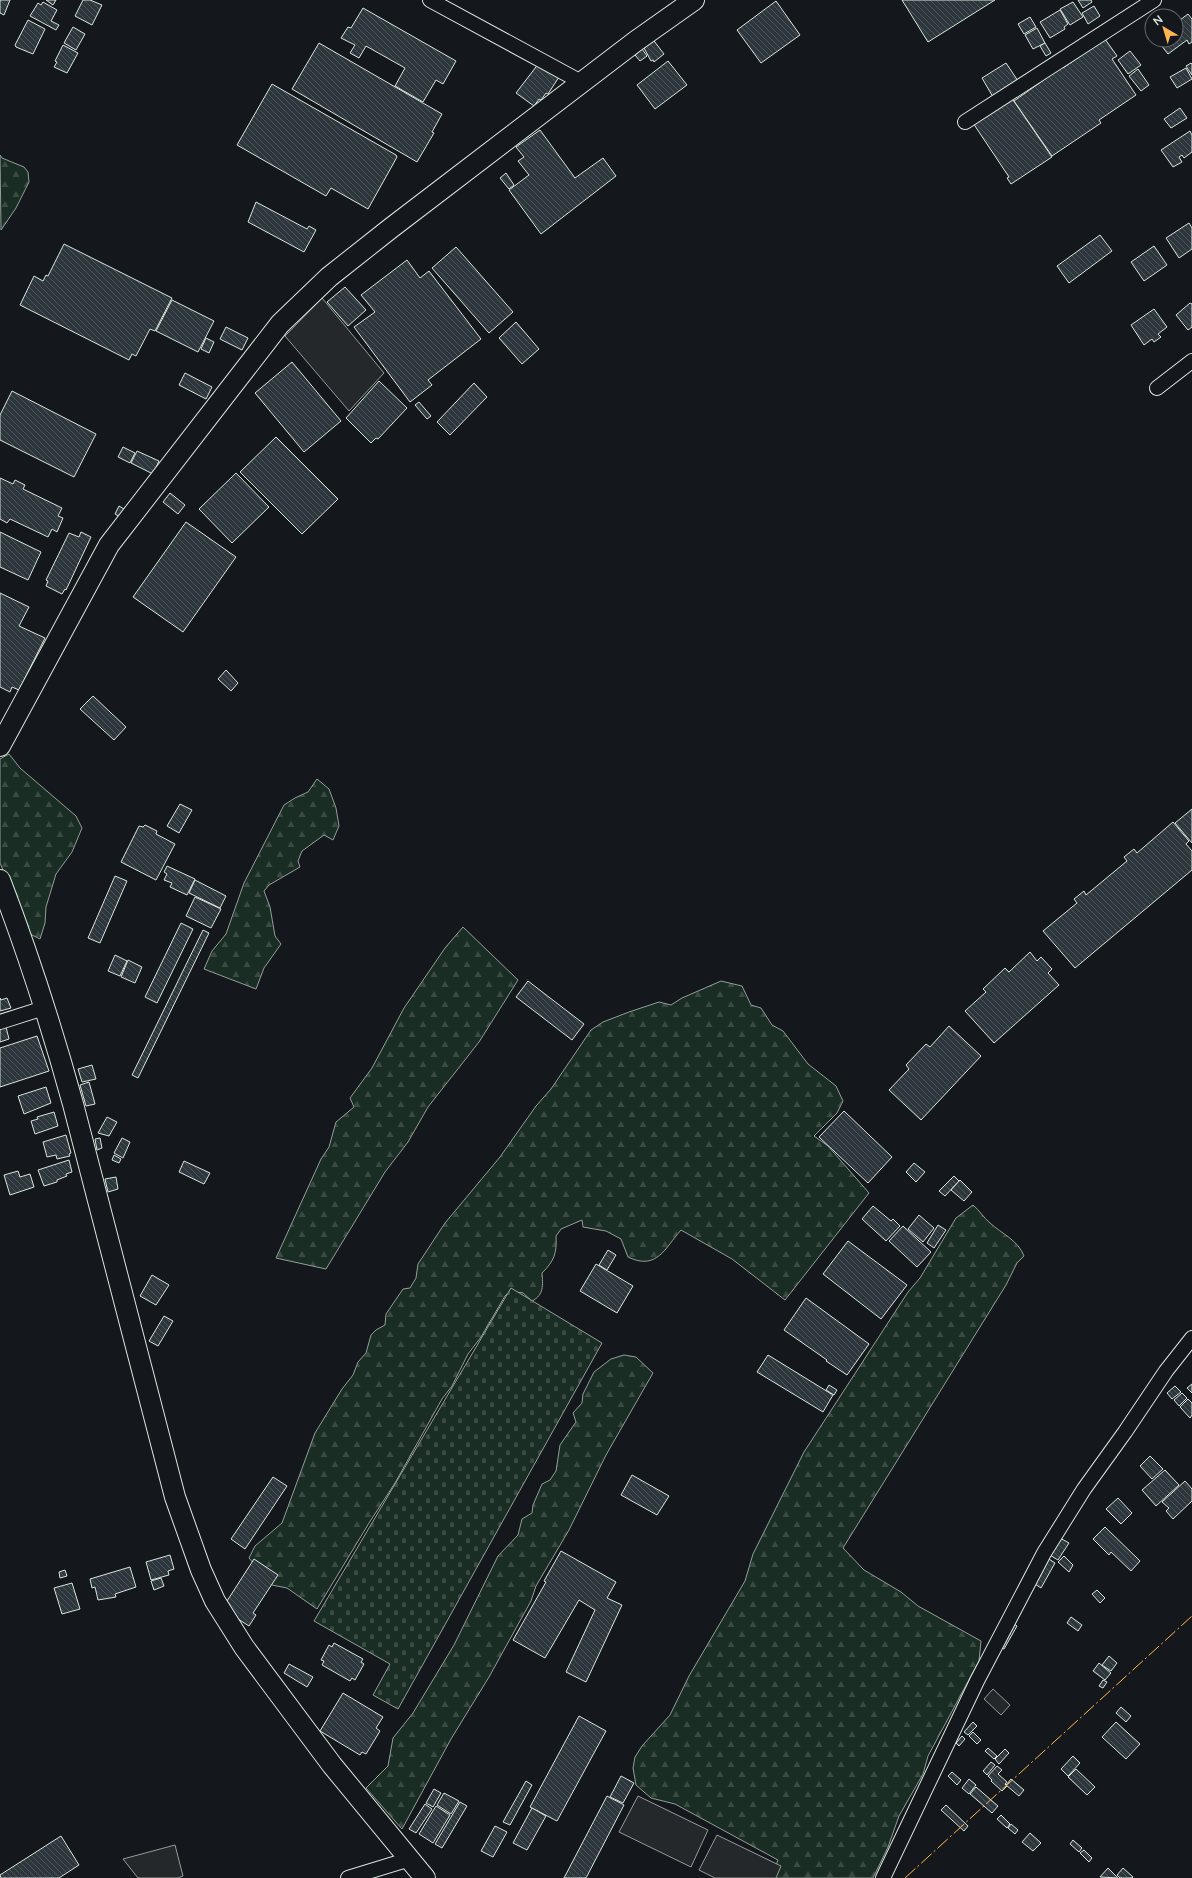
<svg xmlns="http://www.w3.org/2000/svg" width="1192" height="1878" font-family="Lato,sans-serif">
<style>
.forest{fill:url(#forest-firs);stroke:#939e99}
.cemetery{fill:url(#cemetery-stones);stroke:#939e99}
.parking{fill:#24282b;stroke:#939e99}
.building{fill:url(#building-back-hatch);stroke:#d8e6dc}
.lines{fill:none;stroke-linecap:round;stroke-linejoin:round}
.street-casing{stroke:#d8e6dc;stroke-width:16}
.secondary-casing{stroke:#d8e6dc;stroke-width:22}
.street{stroke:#14181c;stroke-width:14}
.secondary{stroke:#14181c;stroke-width:20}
.power{stroke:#ffb74d;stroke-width:1;stroke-dasharray:14 3 2 3;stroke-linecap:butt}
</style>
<defs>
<pattern id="forest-firs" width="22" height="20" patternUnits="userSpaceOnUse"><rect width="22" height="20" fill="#1a2d24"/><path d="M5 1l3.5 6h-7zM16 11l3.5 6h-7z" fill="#3b4b43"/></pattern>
<pattern id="cemetery-stones" width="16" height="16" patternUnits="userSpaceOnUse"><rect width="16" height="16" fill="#1a2d24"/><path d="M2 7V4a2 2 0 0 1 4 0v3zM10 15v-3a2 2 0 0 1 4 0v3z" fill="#3b4b43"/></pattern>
<pattern id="building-back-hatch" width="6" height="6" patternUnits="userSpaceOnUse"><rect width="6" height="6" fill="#2c363c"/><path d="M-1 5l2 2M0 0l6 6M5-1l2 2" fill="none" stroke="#4a5358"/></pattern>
</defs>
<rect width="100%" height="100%" fill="#14181c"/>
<g class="forest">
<polygon points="0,155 2,158 24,167 28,172 29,182 16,208 1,230"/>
<polygon points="9,754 20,768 76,816 82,828 72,852 56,874 46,907 45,923 40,939 30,934 0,863 0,759"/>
<polygon points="317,779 329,789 336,808 339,826 333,840 324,835 302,851 298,861 300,867 269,885 264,891 270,907 275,936 281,944 264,968 256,989 204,969 212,951 226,934 244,883 284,805 295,798 308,792"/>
<polygon points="463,927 518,980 479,1042 428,1107 408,1142 385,1172 326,1269 276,1258 321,1159 329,1147 336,1122 354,1107 350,1098 372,1068 404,1008 445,948"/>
<path d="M 721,981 L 742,986 L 751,1005 L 761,1008 L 772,1025 L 783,1031 L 808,1064 L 836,1086 L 843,1101 L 837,1113 L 814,1136 L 828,1146 L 869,1193 L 785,1300 L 732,1259 L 681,1230 C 665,1248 657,1271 628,1257 L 621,1239 L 606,1231 L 583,1227 L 582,1220 L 561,1229 L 556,1236 C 557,1254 554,1261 542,1273 C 543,1285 544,1295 532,1301 L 523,1293 L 510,1291 L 505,1296 L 481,1337 L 468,1354 L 452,1386 L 442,1399 L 395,1483 L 369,1523 L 317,1609 L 287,1588 L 272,1585 L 249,1558 L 255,1546 L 282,1523 L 315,1433 L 342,1389 L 353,1375 L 358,1362 L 366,1353 L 371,1335 L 376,1330 L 385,1325 L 386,1314 L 403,1289 L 410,1288 L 416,1278 L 418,1264 L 445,1223 L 500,1157 L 536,1106 L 551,1089 L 591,1030 L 603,1022 L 629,1012 L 659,1002 L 671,1005 L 682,998 Z"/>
<path d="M 973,1205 C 979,1210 984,1218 990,1223 C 1002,1234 1018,1240 1024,1256 L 1017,1263 L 1006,1285 L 843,1548 L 864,1570 L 901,1592 L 918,1606 L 981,1641 L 979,1661 L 928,1756 L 923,1774 L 899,1816 L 888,1847 L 873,1878 L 771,1878 L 778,1860 L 675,1804 L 651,1798 L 636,1785 L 633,1768 L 635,1757 L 642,1746 L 670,1715 L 689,1676 L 745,1581 L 753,1554 L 804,1452 L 908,1292 L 920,1278 L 956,1218 Z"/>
<polygon points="624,1355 636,1357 653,1373 606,1455 569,1530 536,1586 531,1601 489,1677 451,1739 402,1829 366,1788 388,1766 393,1738 413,1713 454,1645 498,1556 518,1535 522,1519 532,1513 533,1505 542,1484 550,1480 556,1471 560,1445 576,1422 573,1413 582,1403 583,1394 594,1372 611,1359"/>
</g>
<polygon class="cemetery" points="511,1288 602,1343 398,1709 373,1695 390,1664 314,1621"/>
<g class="parking">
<polygon points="322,298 384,373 349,411 285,336"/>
<polygon points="993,1689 1010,1705 1001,1715 984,1699"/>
<polygon points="638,1796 708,1830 691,1867 619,1832"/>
<polygon points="717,1835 781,1866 776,1878 715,1878 699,1870"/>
<polygon points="175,1845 183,1876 178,1878 138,1878 123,1859"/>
</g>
<g class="building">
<polygon points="0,0 10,0 4,15 0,13"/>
<polygon points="46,0 56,0 53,5"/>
<polygon points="83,0 90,0 102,5 92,25 75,16"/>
<polygon points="902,0 995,0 928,42"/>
<polygon points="1078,0 1091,0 1092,2 1083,8"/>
<polygon points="776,1 800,35 761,63 737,30"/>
<polygon points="43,2 57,10 51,21 59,25 56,30 30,16 38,3 41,5"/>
<polygon points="1073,2 1083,17 1070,25 1060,9"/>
<polygon points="1094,6 1100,16 1088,24 1082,13"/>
<polygon points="363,8 456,61 443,84 436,80 423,102 395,86 405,68 366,46 359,58 350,53 355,45 341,38 348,27 351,28"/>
<polygon points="1060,10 1068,24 1064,27 1065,29 1050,38 1040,22"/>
<polygon points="1188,14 1192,19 1192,42 1189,44 1187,40 1168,54 1157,40 1176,40 1176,23"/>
<polygon points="1030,17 1036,27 1024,34 1018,24"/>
<polygon points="28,20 45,29 33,54 16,47 15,45"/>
<polygon points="73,27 85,34 76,50 64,43"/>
<polygon points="1037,28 1045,43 1033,49 1025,35"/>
<polygon points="1105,39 1117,56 1112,59 1136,95 1099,120 1101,123 1052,156 1014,101 1062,67 1063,68"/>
<polygon points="654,41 664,54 654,62 653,60 651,61 644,48"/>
<polygon points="319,43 442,114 432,132 434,133 417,162 292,89"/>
<polygon points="1045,43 1051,53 1046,56 1040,46"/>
<polygon points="63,45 78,53 67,73 54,67 57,62 55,61"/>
<polygon points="642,49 647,56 640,61 635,55"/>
<polygon points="1130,51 1141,65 1128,74 1118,60"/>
<polygon points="668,61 687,85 655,109 637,85"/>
<polygon points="539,63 559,77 548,94 546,93 541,100 539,99 534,106 516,93"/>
<polygon points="1006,63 1018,81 993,97 982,78"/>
<polygon points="1191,63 1192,64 1192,75 1186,66"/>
<polygon points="1186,68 1192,79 1177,88 1170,77"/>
<polygon points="1138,69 1149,85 1141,91 1129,76"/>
<polygon points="272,84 396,155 397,157 368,209 331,188 326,196 237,145"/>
<polygon points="1011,97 1052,157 1011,184 1007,178 1009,177 973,123"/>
<polygon points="1180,108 1187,118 1171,128 1164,119"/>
<polygon points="540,130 575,178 603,158 616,176 541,234 509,190 529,175 518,161 524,157 516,147"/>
<polygon points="1190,131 1192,135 1192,152 1184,158 1182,155 1179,157 1182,162 1173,167 1161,150"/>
<polygon points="506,173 514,185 509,189 500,178"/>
<polygon points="256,202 307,229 309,226 316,230 304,252 248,222"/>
<polygon points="1189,223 1192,228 1192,249 1179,258 1166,238"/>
<polygon points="1100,235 1112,251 1069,283 1057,266"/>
<polygon points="64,244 172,298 155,331 150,329 136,356 132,354 129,360 20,305 34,276 43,281 46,275 48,276"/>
<polygon points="1154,246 1167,265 1144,281 1131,262"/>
<polygon points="456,247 513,312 489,333 432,268"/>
<polygon points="407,260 420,278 429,271 481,339 428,380 432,385 410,402 354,327 375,312 361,295"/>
<polygon points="345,287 366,310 348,326 327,302"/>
<polygon points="172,300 214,321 198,352 156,331"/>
<polygon points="1190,303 1192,304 1192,327 1188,330 1176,315"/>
<polygon points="1154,309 1167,327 1158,334 1161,337 1154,342 1152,339 1144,345 1131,325"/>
<polygon points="516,322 539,349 522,364 499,338"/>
<polygon points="226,327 248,338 242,350 220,339"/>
<polygon points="206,338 214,342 209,353 201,349"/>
<polygon points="292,362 341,421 304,452 255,393"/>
<polygon points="185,373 212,387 206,399 179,385"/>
<polygon points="379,381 407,408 378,439 376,438 371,443 346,418"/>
<polygon points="474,383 487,397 450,435 437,422"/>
<polygon points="12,391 96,434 74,477 0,440 0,415"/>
<polygon points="419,402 431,416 427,419 415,405"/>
<polygon points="276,437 338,499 302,534 240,472"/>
<polygon points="123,447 135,453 130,463 118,457"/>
<polygon points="137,451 159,461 153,474 131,463"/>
<polygon points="236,473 269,507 232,543 199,509"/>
<polygon points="0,478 13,484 15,480 25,485 23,489 62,508 58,516 63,518 57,532 52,529 48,537 10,519 7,523 0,519"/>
<polygon points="170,493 185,505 178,514 163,502"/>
<polygon points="119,506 124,509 120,517 115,514"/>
<polygon points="186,522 236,557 183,632 133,597"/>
<polygon points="0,532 41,552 28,580 0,567"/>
<polygon points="81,532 91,537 66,590 65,589 62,594 46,586 48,581 46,580 69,533 79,537"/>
<polygon points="0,593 29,607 19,626 45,638 19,690 12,687 10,692 0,687"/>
<polygon points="226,670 238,683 231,691 218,679"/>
<polygon points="93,696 126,727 114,740 80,709"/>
<polygon points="180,804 192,810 179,833 167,826"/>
<polygon points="1192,809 1192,843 1175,823"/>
<polygon points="1173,822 1189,841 1186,844 1192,851 1192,870 1075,968 1043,931 1077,903 1074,899 1084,891 1086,895 1127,861 1124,857 1134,849 1137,853"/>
<polygon points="145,825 157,831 156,834 175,844 156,880 121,862 139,826 143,827"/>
<polygon points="167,866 195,879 187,895 170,887 172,883 164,880 167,874 164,872"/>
<polygon points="115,876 127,881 100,943 88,938"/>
<polygon points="195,880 226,896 220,908 189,893"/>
<polygon points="195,897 221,909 211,928 186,916"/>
<polygon points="181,923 193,929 157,1003 145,997"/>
<polygon points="203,930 209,933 138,1078 132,1075"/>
<polygon points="1030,952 1037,961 1041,957 1052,969 1048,973 1059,985 994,1043 965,1011 986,992 983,989 1005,968 1009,972"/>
<polygon points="115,955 127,961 120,976 108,971"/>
<polygon points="128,960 142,967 135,983 121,977"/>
<polygon points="528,981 584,1024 572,1040 516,997"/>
<polygon points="0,998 1,1000 7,998 11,1008 0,1011"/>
<polygon points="949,1026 981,1056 921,1120 889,1090 909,1069 906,1065 926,1044 930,1047"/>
<polygon points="6,1027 9,1039 0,1042 0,1029"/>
<polygon points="37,1036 49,1071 0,1087 0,1048"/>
<polygon points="92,1065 96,1079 82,1082 78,1069"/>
<polygon points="89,1082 95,1104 86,1106 80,1085"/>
<polygon points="46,1087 51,1103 24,1114 18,1096"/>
<polygon points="844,1111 892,1157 868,1183 819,1137"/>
<polygon points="54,1112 58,1126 35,1134 31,1121 38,1119 37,1117"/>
<polygon points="107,1117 117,1122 109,1136 98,1133"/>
<polygon points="66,1135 71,1153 69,1154 70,1156 57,1159 56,1155 47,1157 43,1142"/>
<polygon points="100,1138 102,1148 97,1150 95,1139"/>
<polygon points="122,1138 130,1142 123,1158 114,1153"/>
<polygon points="114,1155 121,1159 119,1163 112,1160"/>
<polygon points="69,1160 72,1172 66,1174 67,1176 57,1180 57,1182 44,1186 38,1170"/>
<polygon points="184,1161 210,1173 204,1184 179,1172"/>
<polygon points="914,1163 925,1172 916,1182 906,1172"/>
<polygon points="18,1171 20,1177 30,1174 34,1187 10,1195 4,1175"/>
<polygon points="954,1176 959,1181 945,1196 939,1191"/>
<polygon points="116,1177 118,1189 108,1192 105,1179"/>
<polygon points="960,1180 972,1192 964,1201 951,1190"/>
<polygon points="873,1206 891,1221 893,1219 900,1226 886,1241 862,1219"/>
<polygon points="919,1215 934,1228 923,1242 908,1229"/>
<polygon points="938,1225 946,1230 934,1248 927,1243"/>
<polygon points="903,1226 931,1252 917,1267 889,1241"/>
<polygon points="848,1241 907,1285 881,1319 823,1274"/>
<polygon points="608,1250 616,1255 607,1270 599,1265"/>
<polygon points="596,1264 633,1286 617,1313 580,1291"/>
<polygon points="152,1275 169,1285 156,1305 140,1296"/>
<polygon points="806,1298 869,1344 847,1375 826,1361 827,1360 784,1330"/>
<polygon points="164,1316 173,1321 158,1346 149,1341"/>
<polygon points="768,1355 833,1395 823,1412 757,1372"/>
<polygon points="1192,1384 1192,1393 1187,1388"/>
<polygon points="829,1385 837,1390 834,1395 826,1390"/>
<polygon points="1175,1386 1181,1392 1172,1399 1167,1393"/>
<polygon points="1182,1393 1187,1398 1179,1406 1174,1400"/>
<polygon points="1188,1399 1192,1403 1192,1415 1190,1418 1180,1407"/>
<polygon points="1150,1456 1163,1469 1152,1479 1140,1466"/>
<polygon points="1165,1470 1179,1485 1156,1506 1142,1490"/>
<polygon points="632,1475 669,1496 657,1515 621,1495"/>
<polygon points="273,1477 287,1486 245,1549 231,1539"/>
<polygon points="1185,1481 1192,1489 1192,1501 1173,1519 1166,1511 1169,1508 1162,1502"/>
<polygon points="1118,1498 1132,1513 1121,1524 1106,1509"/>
<polygon points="1105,1527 1140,1561 1131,1571 1111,1552 1109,1555 1093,1539"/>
<polygon points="1058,1537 1069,1543 1058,1560 1048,1554"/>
<polygon points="561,1551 616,1582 607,1598 622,1605 586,1682 566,1672 595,1610 579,1600 545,1658 513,1640 546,1582 544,1581"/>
<polygon points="170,1555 174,1569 168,1571 169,1575 151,1580 146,1562"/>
<polygon points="1064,1556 1073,1565 1069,1572 1058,1562"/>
<polygon points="254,1559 278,1575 253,1613 256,1615 249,1626 238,1619 227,1601"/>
<polygon points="1049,1559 1055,1563 1041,1588 1035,1584"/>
<polygon points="130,1567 136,1587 115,1594 116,1597 98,1600 95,1587 92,1588 90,1579"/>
<polygon points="65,1570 67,1576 60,1578 59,1572"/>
<polygon points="161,1578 164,1586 154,1590 151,1581"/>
<polygon points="72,1583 80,1609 62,1614 54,1588"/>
<polygon points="1097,1590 1105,1598 1100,1603 1092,1594"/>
<polygon points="1071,1617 1082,1625 1078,1631 1067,1623"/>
<polygon points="1013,1623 1017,1626 1004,1649 999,1647"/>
<polygon points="334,1643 363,1659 361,1662 364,1664 355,1680 352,1678 350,1681 322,1665 324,1661 321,1660 329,1645 332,1647"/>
<polygon points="1109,1656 1117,1663 1111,1671 1102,1665"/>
<polygon points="1099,1663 1111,1673 1105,1680 1093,1671"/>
<polygon points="289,1664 313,1677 307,1687 284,1673"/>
<polygon points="1103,1680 1107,1682 1103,1688 1099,1686"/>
<polygon points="343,1693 383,1717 376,1728 380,1731 366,1754 362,1752 360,1755 320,1731"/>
<polygon points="1121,1707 1131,1716 1126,1722 1116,1713"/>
<polygon points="579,1716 606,1731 557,1821 530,1807"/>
<polygon points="973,1722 977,1726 968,1735 964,1732"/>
<polygon points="1116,1722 1140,1744 1126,1759 1102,1737"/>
<polygon points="973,1732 981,1740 977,1744 969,1736"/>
<polygon points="962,1736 965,1739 959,1746 956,1743"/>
<polygon points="988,1748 997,1756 994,1759 985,1751"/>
<polygon points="1005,1749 1009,1753 999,1764 995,1759"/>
<polygon points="1073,1756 1080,1763 1068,1776 1061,1769"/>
<polygon points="991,1762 995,1765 987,1775 983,1771"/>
<polygon points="997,1766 1002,1770 998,1774 1007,1782 1005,1784 1007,1786 1002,1791 991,1781 992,1780 988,1776"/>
<polygon points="1076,1769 1095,1787 1087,1795 1068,1777"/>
<polygon points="952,1772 961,1780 957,1785 948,1776"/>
<polygon points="621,1776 634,1783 623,1803 610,1797"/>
<polygon points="969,1779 976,1785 969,1794 962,1788"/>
<polygon points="1011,1779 1024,1790 1019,1796 1006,1785"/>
<polygon points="526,1781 532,1785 510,1825 503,1822"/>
<polygon points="976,1787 998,1806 992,1813 970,1794"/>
<polygon points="434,1789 441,1793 433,1807 426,1803"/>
<polygon points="444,1793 459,1801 451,1814 437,1805"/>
<polygon points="607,1796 624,1805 586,1878 564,1878"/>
<polygon points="460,1802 467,1806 442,1848 435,1844"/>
<polygon points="425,1804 432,1809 416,1833 409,1829"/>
<polygon points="946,1805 968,1826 964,1831 941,1810"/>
<polygon points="436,1806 450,1815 433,1843 419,1834"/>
<polygon points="532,1808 546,1816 527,1850 513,1843"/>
<polygon points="1001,1815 1010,1824 1007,1828 997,1819"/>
<polygon points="1011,1824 1018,1830 1015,1834 1008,1828"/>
<polygon points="495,1826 507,1832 493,1857 481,1851"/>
<polygon points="1030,1833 1041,1843 1033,1851 1022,1842"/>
<polygon points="61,1836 79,1865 59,1878 1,1878 0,1875"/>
<polygon points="1073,1840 1082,1848 1079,1852 1070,1844"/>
<polygon points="1084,1850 1092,1858 1089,1862 1080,1853"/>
<polygon points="1108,1868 1118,1878 1100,1877"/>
<polygon points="1123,1868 1133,1877 1132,1878 1120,1878 1117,1875"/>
</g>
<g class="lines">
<defs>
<g id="street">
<polyline points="430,0 583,83"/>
<polyline points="965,122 1154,0"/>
<polyline points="1157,388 1192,361"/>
<polyline points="0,1022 44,1008"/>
<polyline points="348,1878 410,1859"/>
<polyline points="883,1878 977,1681 1044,1553 1084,1489 1125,1432 1166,1371 1192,1338"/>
</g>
<g id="secondary">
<polyline points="0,746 109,545 280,324 329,277 391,228 636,41 694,0"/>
<path d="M 0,880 C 28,953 52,1028 73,1104 L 175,1497 L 201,1570 L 215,1601 L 244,1647 L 332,1765 L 425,1878"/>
</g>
</defs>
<use href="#street" class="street-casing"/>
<use href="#secondary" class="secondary-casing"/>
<use href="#street" class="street"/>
<use href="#secondary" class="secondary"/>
<polyline class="power" points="905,1878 1192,1616"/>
</g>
<g transform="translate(1164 28) rotate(322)"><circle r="19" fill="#14181c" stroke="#626a69"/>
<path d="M0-3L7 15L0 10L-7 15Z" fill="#ffb74d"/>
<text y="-6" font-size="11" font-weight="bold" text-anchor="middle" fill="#d8e6dc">N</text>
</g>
</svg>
